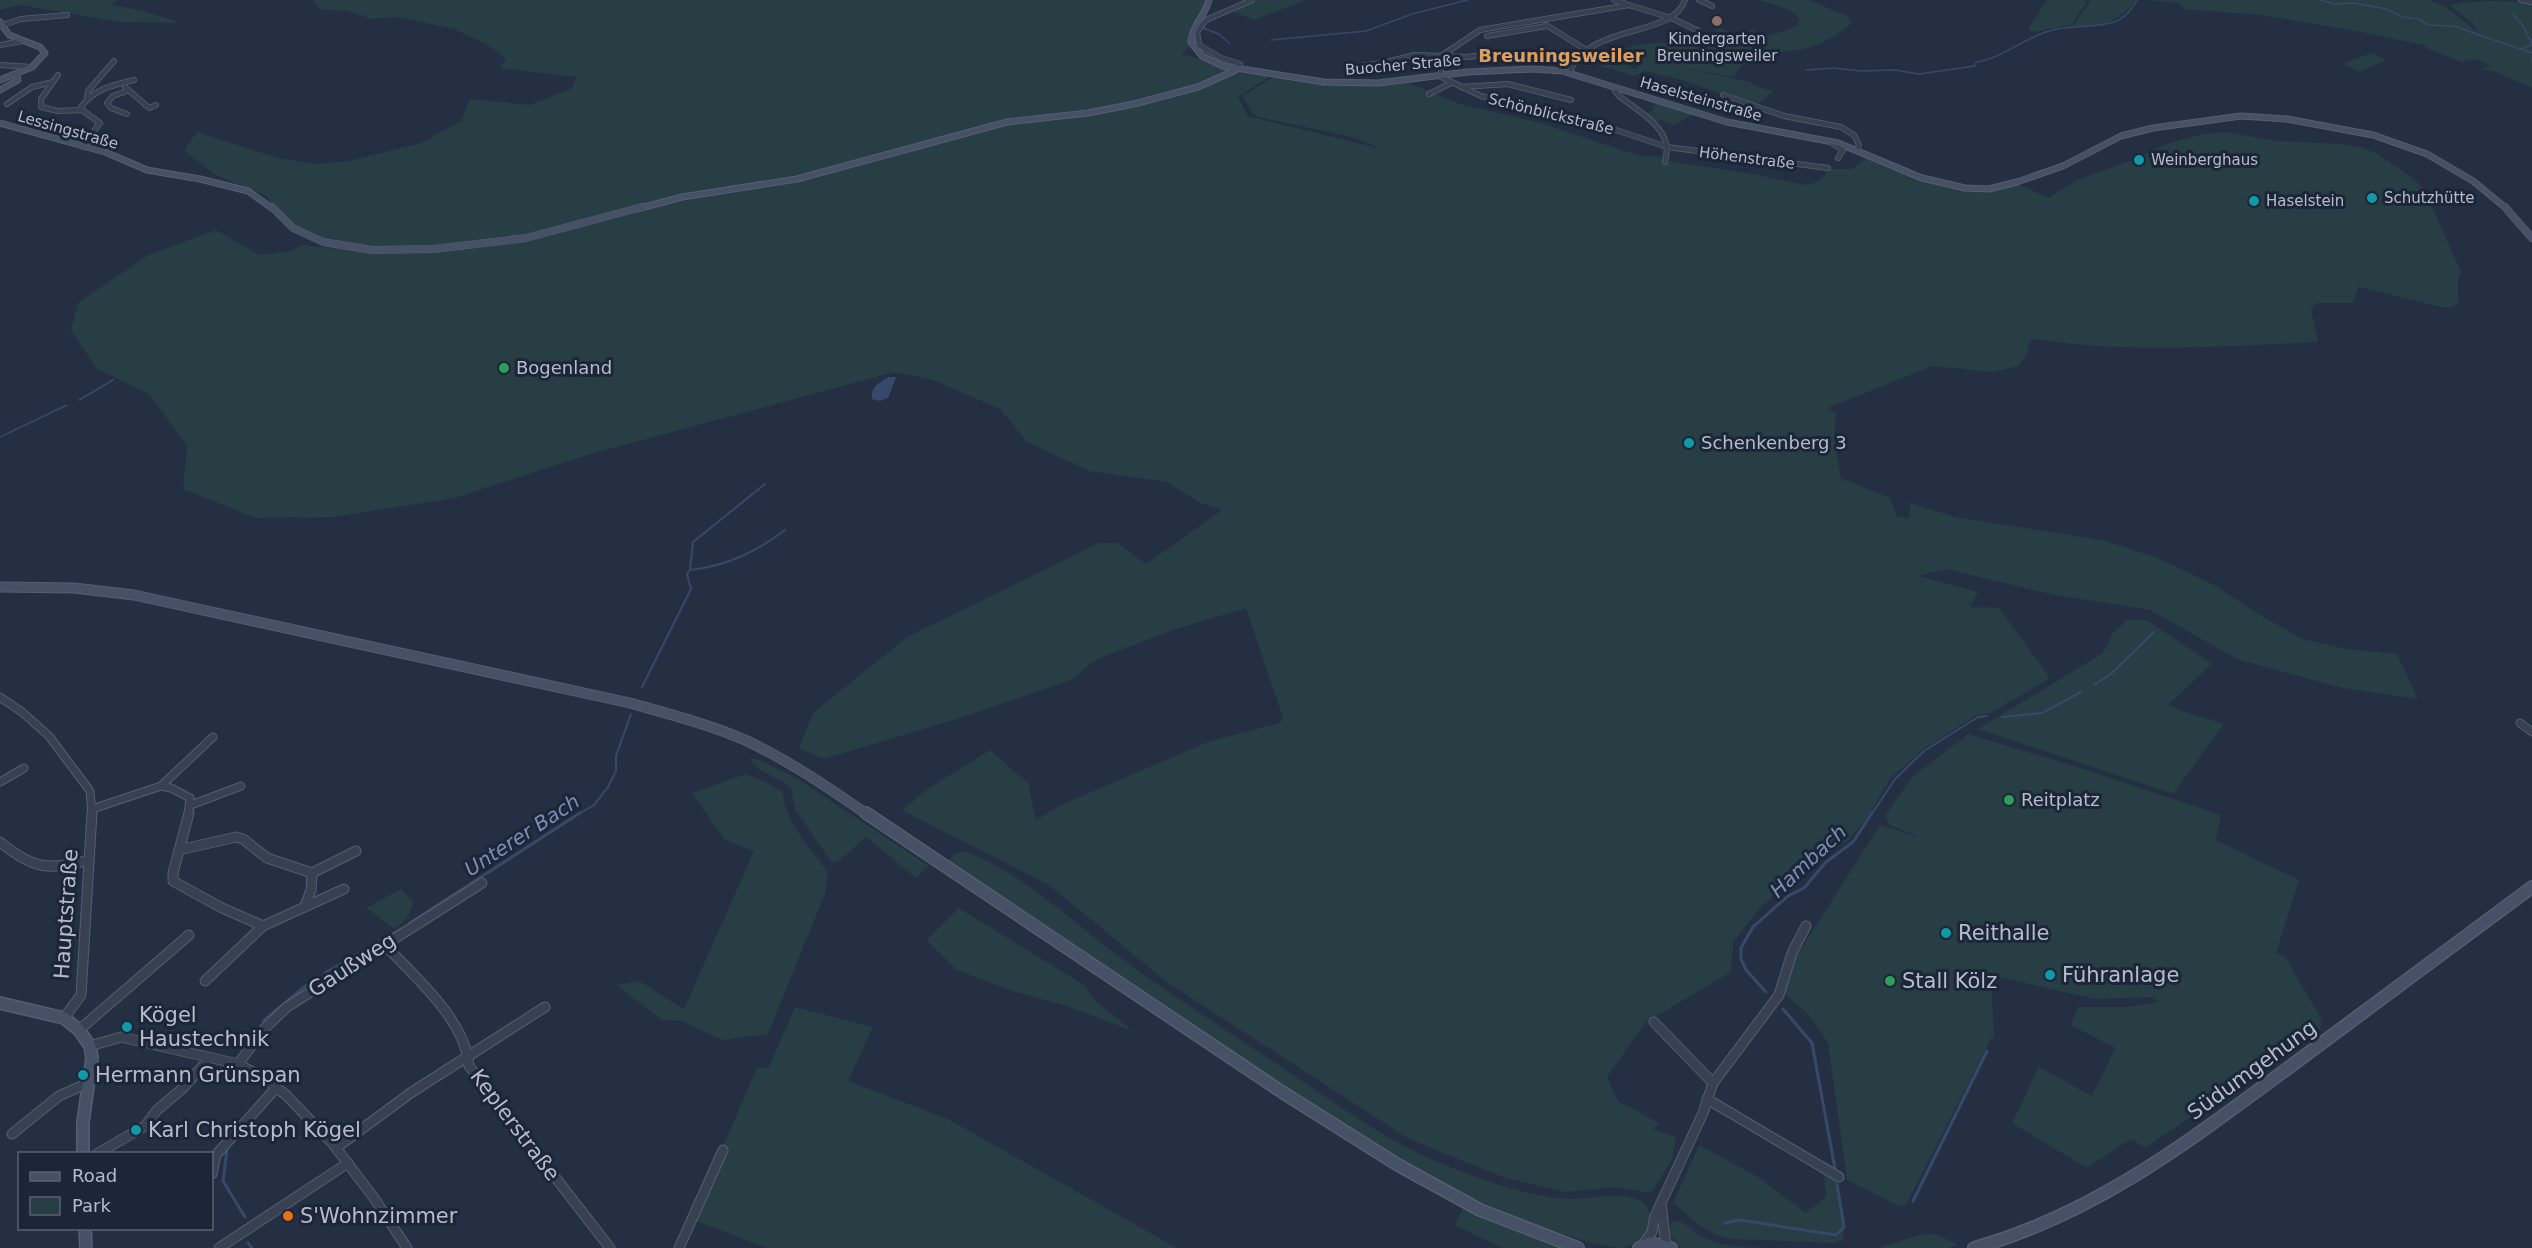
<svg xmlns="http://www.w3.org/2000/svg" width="2532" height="1248" font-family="'DejaVu Sans',sans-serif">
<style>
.green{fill:#263e44}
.water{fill:#37496b}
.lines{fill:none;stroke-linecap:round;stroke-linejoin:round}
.stream-far2{stroke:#37496b;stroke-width:1.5}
.stream-far1{stroke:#37496b;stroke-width:2}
.stream{stroke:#37496b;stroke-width:3}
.street-far2-casing{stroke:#565f70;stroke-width:6}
.street-far1-casing{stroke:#565f70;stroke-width:9}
.street-casing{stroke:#565f70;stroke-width:11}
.secondary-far3-casing{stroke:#565f70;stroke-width:7}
.secondary-far2-casing{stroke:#565f70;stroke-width:8}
.secondary-far1-casing{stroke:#565f70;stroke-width:11}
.secondary-casing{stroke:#565f70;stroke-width:14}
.street-far2{stroke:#384152;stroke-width:4.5}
.street-far1{stroke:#384152;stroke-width:7}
.street{stroke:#384152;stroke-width:9}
.secondary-far3{stroke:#465066;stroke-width:5}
.secondary-far2{stroke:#465066;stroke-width:7}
.secondary-far1{stroke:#465066;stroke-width:9}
.secondary{stroke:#465066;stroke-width:11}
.education-dot{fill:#8d6e63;stroke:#1d2638;stroke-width:2}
.culture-dot{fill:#0f9aa8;stroke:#1d2638;stroke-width:2}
.leisure-dot{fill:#2e9e5b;stroke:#1d2638;stroke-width:2}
.food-dot{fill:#e8710a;stroke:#1d2638;stroke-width:2}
.labels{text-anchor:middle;stroke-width:6;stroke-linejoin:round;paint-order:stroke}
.far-poi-label{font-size:15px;fill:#b5bdcc;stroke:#1d2638;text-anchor:start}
.far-street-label{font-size:15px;fill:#b5bdcc;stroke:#1d2638}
.far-quarter-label{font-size:18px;font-weight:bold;fill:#de9f5f;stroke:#1d2638}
.poi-label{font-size:18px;fill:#b5bdcc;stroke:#1d2638;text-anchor:start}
.water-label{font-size:20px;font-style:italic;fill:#7b8fb6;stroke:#1d2638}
.near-street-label{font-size:21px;fill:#b5bdcc;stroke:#1d2638}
.near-poi-label{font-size:21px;fill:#b5bdcc;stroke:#1d2638;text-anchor:start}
</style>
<rect width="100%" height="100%" fill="#242f43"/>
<g class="green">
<polygon points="0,0 120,0 110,4 143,11 181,23 120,22 20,5 0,10"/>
<path d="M 313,0 L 1207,0 C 1202,17 1185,29 1190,46 L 1181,54 L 1206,61 L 1229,71 L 1184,90 L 1093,111 L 1011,119 L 799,177 L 665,199 L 529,235 L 459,245 L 403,248 L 351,246 L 310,235 L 276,214 L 267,196 L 214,174 L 184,150 L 197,132 L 278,158 L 316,164 L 349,161 L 421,143 L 461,121 L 470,99 L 530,105 L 572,88 L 576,77 L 500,68 L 506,59 L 486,44 L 454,29 L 398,17 L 371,19 L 348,11 L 319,9 Z"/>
<polygon points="1258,0 1306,0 1254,20 1231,10"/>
<path d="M 1759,0 L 1809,0 L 1847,16 L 1852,23 C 1841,33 1825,42 1811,47 C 1784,55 1749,47 1734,77 L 1679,67 L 1751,82 L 1755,86 L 1773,91 L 1756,106 L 1682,80 L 1644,71 L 1634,76 L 1601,66 L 1601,62 L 1614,54 L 1630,64 L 1631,68 L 1635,69 L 1638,66 L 1630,63 L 1616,53 C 1645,37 1667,46 1696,41 C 1705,39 1711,32 1721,28 L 1734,35 L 1753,30 C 1765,39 1787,32 1798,24 L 1800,19 L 1790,10 Z"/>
<polygon points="2047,0 2082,0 2087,1 2071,25 2033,32 2028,29"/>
<path d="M 2091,0 L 2136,0 C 2116,25 2103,25 2072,27 Z"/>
<path d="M 2146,0 L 2429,0 L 2446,7 L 2477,32 L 2473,23 L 2449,5 C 2473,0 2506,0 2532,3 L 2532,88 L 2496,72 L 2481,69 L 2490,66 L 2476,59 L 2462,62 L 2425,48 L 2427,46 L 2361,32 L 2261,15 L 2184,9 L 2179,3 Z"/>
<polygon points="2371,53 2386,60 2359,72 2342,64"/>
<path d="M 1239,73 L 1271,76 L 1238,97 L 1248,116 L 1382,149 L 1352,137 L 1258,117 L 1253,114 L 1242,96 L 1275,76 L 1379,85 L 1406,82 L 1460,104 L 1541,123 L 1624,151 L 1643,156 L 1666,157 L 1668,161 L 1748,173 L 1806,185 C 1818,183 1823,178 1829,169 L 1852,169 L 1866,158 L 1947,188 L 1988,191 L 2020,185 L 2048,198 L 2077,180 L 2138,158 L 2166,144 L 2203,134 L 2225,132 L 2278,141 L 2342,144 L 2363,148 L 2378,154 L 2414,179 L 2424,189 L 2461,272 L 2458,277 L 2458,302 L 2453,307 L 2441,307 L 2359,287 L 2352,303 L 2316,303 L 2311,310 L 2318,342 C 2225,346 2128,354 2035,339 L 2030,341 L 2027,354 L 2018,366 L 1994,372 L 1932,366 L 1828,408 L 1836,414 L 1834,439 L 1841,478 L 1890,498 L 1897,517 L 1909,518 L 1910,503 L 1955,517 L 2102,540 L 2158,558 L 2216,586 L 2260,615 L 2301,638 L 2346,649 L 2397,654 L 2418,699 L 2343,688 L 2237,659 L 2150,610 L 2050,594 L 1946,569 L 1918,576 L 1978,592 L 1970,607 L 1999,608 L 2050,678 L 1991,713 L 1977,715 L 1922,750 L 1891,778 L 1867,818 L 1849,840 L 1807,867 L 1761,907 L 1733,942 L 1731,972 L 1646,1022 L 1607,1077 L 1618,1101 L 1659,1123 L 1653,1129 L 1676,1137 L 1672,1160 L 1651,1193 L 1617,1187 L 1564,1192 L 1505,1178 L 1409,1139 L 1168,983 L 1049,885 L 902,810 L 929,788 L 990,750 L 1028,783 L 1036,820 L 1061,805 L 1208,742 L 1280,723 L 1283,718 L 1246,608 L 1173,630 L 1102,657 L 1086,667 L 1074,679 L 963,717 L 824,759 L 799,748 L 813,713 L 907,637 L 1099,543 L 1118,543 L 1146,564 L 1222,510 L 1200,503 L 1167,482 L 1089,471 L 1027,442 L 1000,409 L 933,380 L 895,372 L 587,455 L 455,498 L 334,517 L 256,518 L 183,489 L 187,446 L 149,394 L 97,369 L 71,330 L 78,303 L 148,255 L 216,230 L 259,255 L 291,251 L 302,245 L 350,250 L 489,246 L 689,197 L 820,176 L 1004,125 L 1120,109 Z"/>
<polygon points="1660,102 1694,114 1674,125 1660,120 1656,122 1646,114 1655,109 1652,107"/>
<polygon points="2127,620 2147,620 2212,664 2168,705 2179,710 2224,724 2173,794 1978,729 2103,653 2112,634"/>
<polygon points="1968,734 2087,770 2221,815 2216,840 2299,880 2276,953 2285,957 2322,1020 2320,1030 2145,1148 2131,1139 2087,1168 2012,1123 2039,1067 2092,1096 2115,1048 2071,1025 2078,1007 2128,1007 2157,1002 2154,997 2094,999 1991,975 1994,1039 1991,1039 1907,1203 1901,1207 1847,1180 1828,1043 1809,1015 1784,993 1796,957 1880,825 1922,838 1890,825 1885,816 1912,777"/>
<polygon points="749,758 760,760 798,779 929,866 916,878 866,837 839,861 832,863 795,809 791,787 757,768"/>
<path d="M 746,774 L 768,783 L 783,793 C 785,822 811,849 828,872 L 825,894 L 768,1034 L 722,1040 L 683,1021 L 662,1020 L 616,985 L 639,981 L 684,1009 L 754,851 L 725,840 L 692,793 Z"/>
<path d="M 964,851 C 1026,874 1072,922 1125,961 C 1175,998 1228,1031 1280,1066 C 1321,1093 1361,1123 1404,1146 C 1444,1167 1529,1200 1574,1199 C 1593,1199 1641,1186 1649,1212 C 1651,1219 1648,1230 1644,1235 C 1639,1240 1630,1246 1623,1248 C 1600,1248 1530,1224 1506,1214 C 1413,1178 1328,1118 1246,1062 C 1146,996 1047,929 947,862 L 955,854 Z"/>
<path d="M 401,889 L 413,902 C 411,914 404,923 394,929 L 366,908 Z"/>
<polygon points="959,908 1084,985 1094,1000 1133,1031 1067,1006 1012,991 957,970 926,940"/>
<polygon points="795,1007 873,1027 848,1081 948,1119 1177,1248 767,1248 691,1219 757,1068 769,1067"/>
<path d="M 1699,1145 L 1758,1177 L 1806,1213 L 1826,1196 L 1824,1174 L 1831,1173 L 1835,1176 L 1844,1232 L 1843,1240 L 1834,1243 L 1733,1239 C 1707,1236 1693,1219 1673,1203 Z"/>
<polygon points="1462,1209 1557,1248 1502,1248 1455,1225"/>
<path d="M 1673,1221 C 1684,1220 1690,1229 1698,1234 C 1718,1247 1740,1247 1764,1248 L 1680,1248 L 1671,1235 L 1670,1227 Z"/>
<polygon points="1922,1234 1938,1235 1958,1245 1949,1248 1878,1248"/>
</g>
<path class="water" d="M 889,377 L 896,377 L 888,398 L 880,401 L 872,399 C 870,387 880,382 889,377 Z"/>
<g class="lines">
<g class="stream-far2">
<polyline points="2321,0 2334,4 2354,3 2386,9 2403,17 2418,19 2428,25 2453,26 2532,53"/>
<polyline points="2513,14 2523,26 2532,44"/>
<polyline points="1203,28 1219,34 1229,43"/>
<polyline points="1271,40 1366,31 1412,14 1467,0"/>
<polyline points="2521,49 2532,45"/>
<polyline points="2532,59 2532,62"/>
<path d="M 1806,70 L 1833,68 L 1861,71 L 1895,70 L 1919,74 L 1975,66 L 1976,62 C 1999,60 2024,38 2049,31 C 2069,24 2093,29 2114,22 C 2125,18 2131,10 2137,0"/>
<polyline points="79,400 113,380"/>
<polyline points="0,437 67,405"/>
</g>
<g class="stream-far1">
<path d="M 690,570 C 727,566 756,552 785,530"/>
<polyline points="2094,685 2112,673 2154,632"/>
<polyline points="642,687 691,589 687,574 690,570 693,542 765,484"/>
<polyline points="2002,717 2042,713 2081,692"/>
<polyline points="577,815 594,805 608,787 616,771 616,756 631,714"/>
<polyline points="1871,815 1895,779 1924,751 1978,717 1987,716"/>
</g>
<g class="stream">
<polyline points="410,923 580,813"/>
<polyline points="325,973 401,929"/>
<polyline points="1766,992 1746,970 1741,959 1741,948 1753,927 1788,896 1804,888 1826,862 1853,842 1872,813"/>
<polyline points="1783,1009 1812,1043 1835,1169"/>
<polyline points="263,1021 309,983"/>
<polyline points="227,1150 223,1181 245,1217"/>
<polyline points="1913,1201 1987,1051"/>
<polyline points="1725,1223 1740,1220 1836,1235 1844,1227 1837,1184"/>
<polyline points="248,1243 252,1248"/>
</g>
<defs>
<g id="street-far2">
<polyline points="1614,0 1626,4"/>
<polyline points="1699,0 1712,6"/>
<polyline points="2521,0 2532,2"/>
<polyline points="1546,25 1585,49"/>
<polyline points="0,26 21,19 67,15"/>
<polyline points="1699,31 1671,18 1629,5 1480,30 1441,56 1441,77 1481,96 1586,120 1667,147 1828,168"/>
<polyline points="1487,36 1547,26"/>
<polyline points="0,45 22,41"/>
<polyline points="1383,63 1414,55 1467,57 1491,54"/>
<polygon points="1383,63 1356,70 1349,67"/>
<polyline points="0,65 31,67"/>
<polyline points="1236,70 1240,64 1221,58 1199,45 1197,32 1206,20 1252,0"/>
<path d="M 1569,73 C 1591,21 1672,39 1685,0"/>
<polyline points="58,75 41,99 41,107 58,111 82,110"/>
<polyline points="125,87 149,108 156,105"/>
<polyline points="1461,87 1508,84 1571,100"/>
<path d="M 1618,89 L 1615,91 L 1618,95 C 1634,109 1660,121 1666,143 C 1668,149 1666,156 1665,162"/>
<polyline points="127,91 113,96 107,103 111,108 127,114"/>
<polyline points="1429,94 1451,83"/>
<polyline points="1723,95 1784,116 1841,127 1854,135 1859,145 1857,150"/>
<polyline points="87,98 88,91 114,61"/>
<polyline points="7,104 32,87 53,82"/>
<polyline points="1828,141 1843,150 1838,158"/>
<path d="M 83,147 C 91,139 93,131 100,123 L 82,110 L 81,107 C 94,89 113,85 134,80"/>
</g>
<g id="street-far1">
<polyline points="0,697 22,712 49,736 90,791 92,815"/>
<polyline points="2520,723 2532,732"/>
<polyline points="0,782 24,768"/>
<polyline points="161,786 171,788 190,798 188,815"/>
<polyline points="191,805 241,786"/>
<polyline points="92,809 161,786 213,737"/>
</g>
<g id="street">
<polyline points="189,813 173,873 173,881 220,907 263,926 344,889"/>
<path d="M 0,842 C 33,869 48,871 89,860"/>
<polyline points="179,850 236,837 243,839 267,858 312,873 311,890 305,906"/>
<polyline points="312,873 356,851"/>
<path d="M 384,944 C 415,977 465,1019 469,1066 L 610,1248"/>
<polyline points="205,981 263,926"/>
<polyline points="64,1018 81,995 92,813"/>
<polyline points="1654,1022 1713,1083"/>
<polyline points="79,1030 189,935"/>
<polyline points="90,1046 121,1037 238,1064 262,1077 286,1095 333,1144 374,1198 407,1248"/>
<polyline points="238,1064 265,1028 287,1007 482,883"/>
<polyline points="1707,1099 1839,1177"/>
<polyline points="12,1134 59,1096 88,1083"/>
<polyline points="336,1148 412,1092 545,1007"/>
<polyline points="97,1154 145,1126 157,1110 182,1089 209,1059"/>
<polyline points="212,1174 216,1155 275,1089"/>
<polyline points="1661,1203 1666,1246"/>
<polyline points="1643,1245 1652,1232 1655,1216 1703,1113 1713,1083 1779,995 1792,953 1806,926"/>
<polyline points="219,1248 348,1163"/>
<polyline points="679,1248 723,1150"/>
</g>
<g id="secondary-far3">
<path d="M 1209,0 C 1205,16 1192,26 1191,42 L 1202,56 L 1223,66 L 1324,82 L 1378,83 L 1468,72 L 1533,69 L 1562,71 L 1727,122 L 1838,143 L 1922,178 L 1965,188 L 1989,189 L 2017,182 L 2063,166 L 2121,136 L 2153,128 L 2241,116 L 2287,119 L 2373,135 L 2427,154 L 2473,181 L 2507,209"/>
<polyline points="0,22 9,35 40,47 45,53 32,67 0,80"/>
<polyline points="0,90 18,80 17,74"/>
<polyline points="0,123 105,152 147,170 200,179 248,191 273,209"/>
<polyline points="637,209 682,197 797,179 1007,122 1088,113 1134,104 1198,87 1236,70"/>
</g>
<g id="secondary-far2">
<polyline points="272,207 293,228 323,242 372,250 434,249 526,238 642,207"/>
<polyline points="2505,207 2532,238"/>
</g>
<path id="secondary-far1" d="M 0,587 L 74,588 L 134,595 L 630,703 C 669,714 708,724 745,740 C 788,760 829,788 868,815"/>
<g id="secondary">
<polyline points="866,813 1282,1092 1398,1165 1480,1210 1578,1248"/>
<polyline points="0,1003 64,1018 79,1030 90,1046 92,1058 83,1122 83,1154"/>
<polyline points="85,1228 86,1248"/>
<polyline points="1639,1248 1650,1243 1671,1248"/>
<path d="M 1974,1248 C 2098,1213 2193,1138 2295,1063 C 2374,1004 2453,946 2532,887"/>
</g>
</defs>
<use href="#street-far2" class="street-far2-casing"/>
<use href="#street-far1" class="street-far1-casing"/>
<use href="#street" class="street-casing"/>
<use href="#secondary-far3" class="secondary-far3-casing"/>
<use href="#secondary-far2" class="secondary-far2-casing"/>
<use href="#secondary-far1" class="secondary-far1-casing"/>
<use href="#secondary" class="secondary-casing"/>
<use href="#street-far2" class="street-far2"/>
<use href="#street-far1" class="street-far1"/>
<use href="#street" class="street"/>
<use href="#secondary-far3" class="secondary-far3"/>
<use href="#secondary-far2" class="secondary-far2"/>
<use href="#secondary-far1" class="secondary-far1"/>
<use href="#secondary" class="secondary"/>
</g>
<circle class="education-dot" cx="1717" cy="21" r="6"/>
<g class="culture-dot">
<circle cx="2139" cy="160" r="6"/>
<circle cx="2372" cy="198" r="6"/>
<circle cx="2254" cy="201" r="6"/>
<circle cx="1689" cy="443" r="6"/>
<circle cx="1946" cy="933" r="6"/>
<circle cx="2050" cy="975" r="6"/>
<circle cx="127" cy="1027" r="6"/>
<circle cx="83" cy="1075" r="6"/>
<circle cx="136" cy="1130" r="6"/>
</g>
<g class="leisure-dot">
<circle cx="504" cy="368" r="6"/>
<circle cx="2009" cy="800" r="6"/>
<circle cx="1890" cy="981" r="6"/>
</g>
<circle class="food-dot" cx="288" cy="1216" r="6"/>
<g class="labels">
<g class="far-poi-label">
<text x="1717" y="44" text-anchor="middle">Kindergarten<tspan x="1717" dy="17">Breuningsweiler</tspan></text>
<text x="2151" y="165">Weinberghaus</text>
<text x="2384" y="203">Schutzhütte</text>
<text x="2266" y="206">Haselstein</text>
</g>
<g class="far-street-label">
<text transform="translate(1403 65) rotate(-5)" y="5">Buocher Straße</text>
<text transform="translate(1701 99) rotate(16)" y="5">Haselsteinstraße</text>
<text transform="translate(1551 114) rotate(14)" y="5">Schönblickstraße</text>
<text transform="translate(68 130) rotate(16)" y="5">Lessingstraße</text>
<text transform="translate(1747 158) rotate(7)" y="5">Höhenstraße</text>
</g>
<g class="far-quarter-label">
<text x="1561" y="62">Breuningsweiler</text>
</g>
<g class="poi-label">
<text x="516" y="374">Bogenland</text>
<text x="1701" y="449">Schenkenberg 3</text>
<text x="2021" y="806">Reitplatz</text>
</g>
<g class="water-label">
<text transform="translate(522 835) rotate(-33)" y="7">Unterer Bach</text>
<text transform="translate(1808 861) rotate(-43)" y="7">Hambach</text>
</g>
<g class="near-street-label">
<text transform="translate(66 914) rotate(-86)" y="7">Hauptstraße</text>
<text transform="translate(352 965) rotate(-33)" y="7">Gaußweg</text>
<text transform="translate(2252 1070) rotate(-36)" y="7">Südumgehung</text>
<text transform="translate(515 1125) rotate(53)" y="7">Keplerstraße</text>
</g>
<g class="near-poi-label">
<text x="1958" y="940">Reithalle</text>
<text x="2062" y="982">Führanlage</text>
<text x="1902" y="988">Stall Kölz</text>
<text x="139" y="1022">Kögel<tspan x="139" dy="24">Haustechnik</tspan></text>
<text x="95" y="1082">Hermann Grünspan</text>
<text x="148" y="1137">Karl Christoph Kögel</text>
<text x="300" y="1223">S'Wohnzimmer</text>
</g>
</g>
<rect x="18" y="1152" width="195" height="78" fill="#1d2638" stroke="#5a6273" stroke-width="1.5"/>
<rect x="30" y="1172" width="30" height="9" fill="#465066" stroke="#5a6273" stroke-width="1.5"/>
<text x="72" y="1182" font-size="18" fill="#b5bdcc">Road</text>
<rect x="30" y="1197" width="30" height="18" fill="#263e44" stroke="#5a6273" stroke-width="1.5"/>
<text x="72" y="1212" font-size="18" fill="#b5bdcc">Park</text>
</svg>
